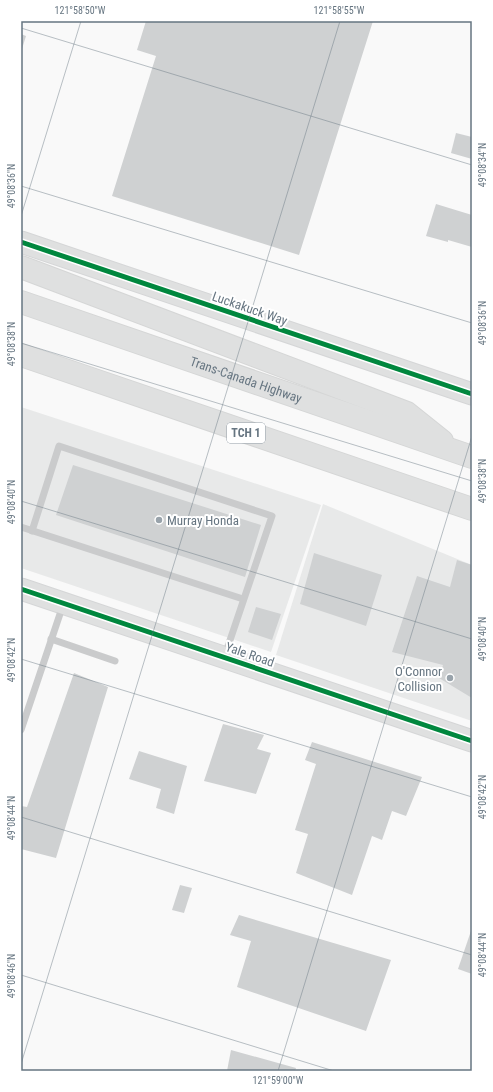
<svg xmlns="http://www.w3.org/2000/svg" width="493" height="1092" font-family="'Roboto Condensed',sans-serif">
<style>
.built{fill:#e8e9e9}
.building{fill:#cfd1d2}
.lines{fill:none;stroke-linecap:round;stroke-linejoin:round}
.secondary-casing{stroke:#d5d6d7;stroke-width:23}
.highway-casing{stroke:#d5d6d6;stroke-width:24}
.lane{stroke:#cacbcc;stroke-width:7}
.secondary{stroke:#dfe0e0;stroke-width:21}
.highway{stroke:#dfe0e0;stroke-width:22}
.cycleway-casing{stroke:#fff;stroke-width:8}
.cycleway{stroke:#00873e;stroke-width:5}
.ticks{fill:none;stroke:#667581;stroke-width:1;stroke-opacity:0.45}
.poi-dot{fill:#99a3ab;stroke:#fff;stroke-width:1.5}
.labels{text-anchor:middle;stroke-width:4;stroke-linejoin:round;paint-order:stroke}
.shield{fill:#fff;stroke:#949ea7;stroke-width:1}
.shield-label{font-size:12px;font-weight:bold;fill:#667581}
.street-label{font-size:13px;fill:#667581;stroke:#fff}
.poi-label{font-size:13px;fill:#667581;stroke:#fff;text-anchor:start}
.neatline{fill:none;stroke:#667581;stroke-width:1.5}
.ticks-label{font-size:10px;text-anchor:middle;fill:#667581}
</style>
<rect width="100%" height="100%" fill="#f9f9f9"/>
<g class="built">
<polygon points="21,407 321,505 271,652 21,568"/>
<polygon points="323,504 472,565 472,721 276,655"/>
</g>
<g class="building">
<polygon points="146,21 373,21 299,255 112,196 156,56 137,50"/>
<polygon points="21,34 26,36 21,52"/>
<polygon points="456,133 472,137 472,159 451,153"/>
<polygon points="436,204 472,215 472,247 448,240 448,242 426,236"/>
<polygon points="73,465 261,525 245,577 56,515"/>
<polygon points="314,553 382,575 366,626 300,604"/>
<polygon points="457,560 472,565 472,698 439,678 443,665 392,652 417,576 450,587"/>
<polygon points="256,607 281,614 272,640 248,632"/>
<polygon points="74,673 108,687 56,858 21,849 21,806 27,807"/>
<polygon points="223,724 264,735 257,749 271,753 256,794 204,781"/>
<polygon points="312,742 422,777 406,816 392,811 382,840 372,836 352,895 296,873 308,834 295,830 316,764 305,760"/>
<polygon points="139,751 187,766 174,814 156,808 161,789 129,779"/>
<polygon points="180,885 192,888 184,913 172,910"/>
<polygon points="239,915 391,960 366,1031 237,987 251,941 230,935"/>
<polygon points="472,928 472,974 458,969"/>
<polygon points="231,1050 296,1068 295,1071 227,1071"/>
</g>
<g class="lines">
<defs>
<g id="secondary">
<polyline points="21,242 472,394"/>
<polyline points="21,589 472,741"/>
</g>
<g id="highway">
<polyline points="21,267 407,413 442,441"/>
<path id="s1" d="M 21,302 L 472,457"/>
<polyline points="21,355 472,509"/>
</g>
</defs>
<use href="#secondary" class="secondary-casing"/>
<use href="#highway" class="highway-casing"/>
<g class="lane">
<polyline points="21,527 243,599"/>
<polyline points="32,531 59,446 272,516 225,655"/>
<polyline points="51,639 115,661"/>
<polyline points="21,730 63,605"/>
</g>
<use href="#secondary" class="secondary"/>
<use href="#highway" class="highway"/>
<defs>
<g id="cycleway">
<polyline points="21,242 472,394"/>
<polyline points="21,589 472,741"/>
</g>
</defs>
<use href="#cycleway" class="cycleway-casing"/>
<use href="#cycleway" class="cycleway"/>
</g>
<path class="ticks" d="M 21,28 L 472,165M 21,186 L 472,323M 21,216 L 81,21M 21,343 L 472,481M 21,501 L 472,639M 21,659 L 472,797M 21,817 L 472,955M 21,975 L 334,1071M 21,1064 L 340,21M 278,1071 L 472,436"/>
<g class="poi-dot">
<circle cx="159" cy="520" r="4"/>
<circle cx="450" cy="678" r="4"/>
</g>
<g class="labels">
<rect class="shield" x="227" y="423" width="38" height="20" rx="3"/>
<g class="shield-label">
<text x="246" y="437">TCH 1</text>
</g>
<g class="street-label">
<text transform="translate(250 308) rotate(19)" y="5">Luckakuck Way</text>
<text dy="5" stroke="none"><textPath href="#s1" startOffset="238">Trans-Canada Highway</textPath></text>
<text transform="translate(250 654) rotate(19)" y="5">Yale Road</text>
</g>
<g class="poi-label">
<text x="167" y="525">Murray Honda</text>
<text x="442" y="676" text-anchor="end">O'Connor<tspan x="442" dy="15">Collision</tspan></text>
</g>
</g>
<rect width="493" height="1092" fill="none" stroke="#ffffff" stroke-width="44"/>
<rect x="22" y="22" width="449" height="1048" class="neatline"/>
<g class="ticks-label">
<text x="80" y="14">121°58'50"W</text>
<text x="339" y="14">121°58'55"W</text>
<text transform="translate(482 165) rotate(-90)" y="4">49°08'34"N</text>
<text transform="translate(11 186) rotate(-90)" y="4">49°08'36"N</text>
<text transform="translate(482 323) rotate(-90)" y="4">49°08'36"N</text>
<text transform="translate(11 344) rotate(-90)" y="4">49°08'38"N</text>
<text transform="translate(482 481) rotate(-90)" y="4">49°08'38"N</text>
<text transform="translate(11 502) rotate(-90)" y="4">49°08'40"N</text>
<text transform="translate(482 639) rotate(-90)" y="4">49°08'40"N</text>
<text transform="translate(11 660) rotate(-90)" y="4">49°08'42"N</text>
<text transform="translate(482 797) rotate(-90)" y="4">49°08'42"N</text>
<text transform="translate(11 818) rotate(-90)" y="4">49°08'44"N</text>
<text transform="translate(482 955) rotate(-90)" y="4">49°08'44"N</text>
<text transform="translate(11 976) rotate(-90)" y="4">49°08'46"N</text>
<text x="278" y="1084">121°59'00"W</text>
</g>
</svg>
